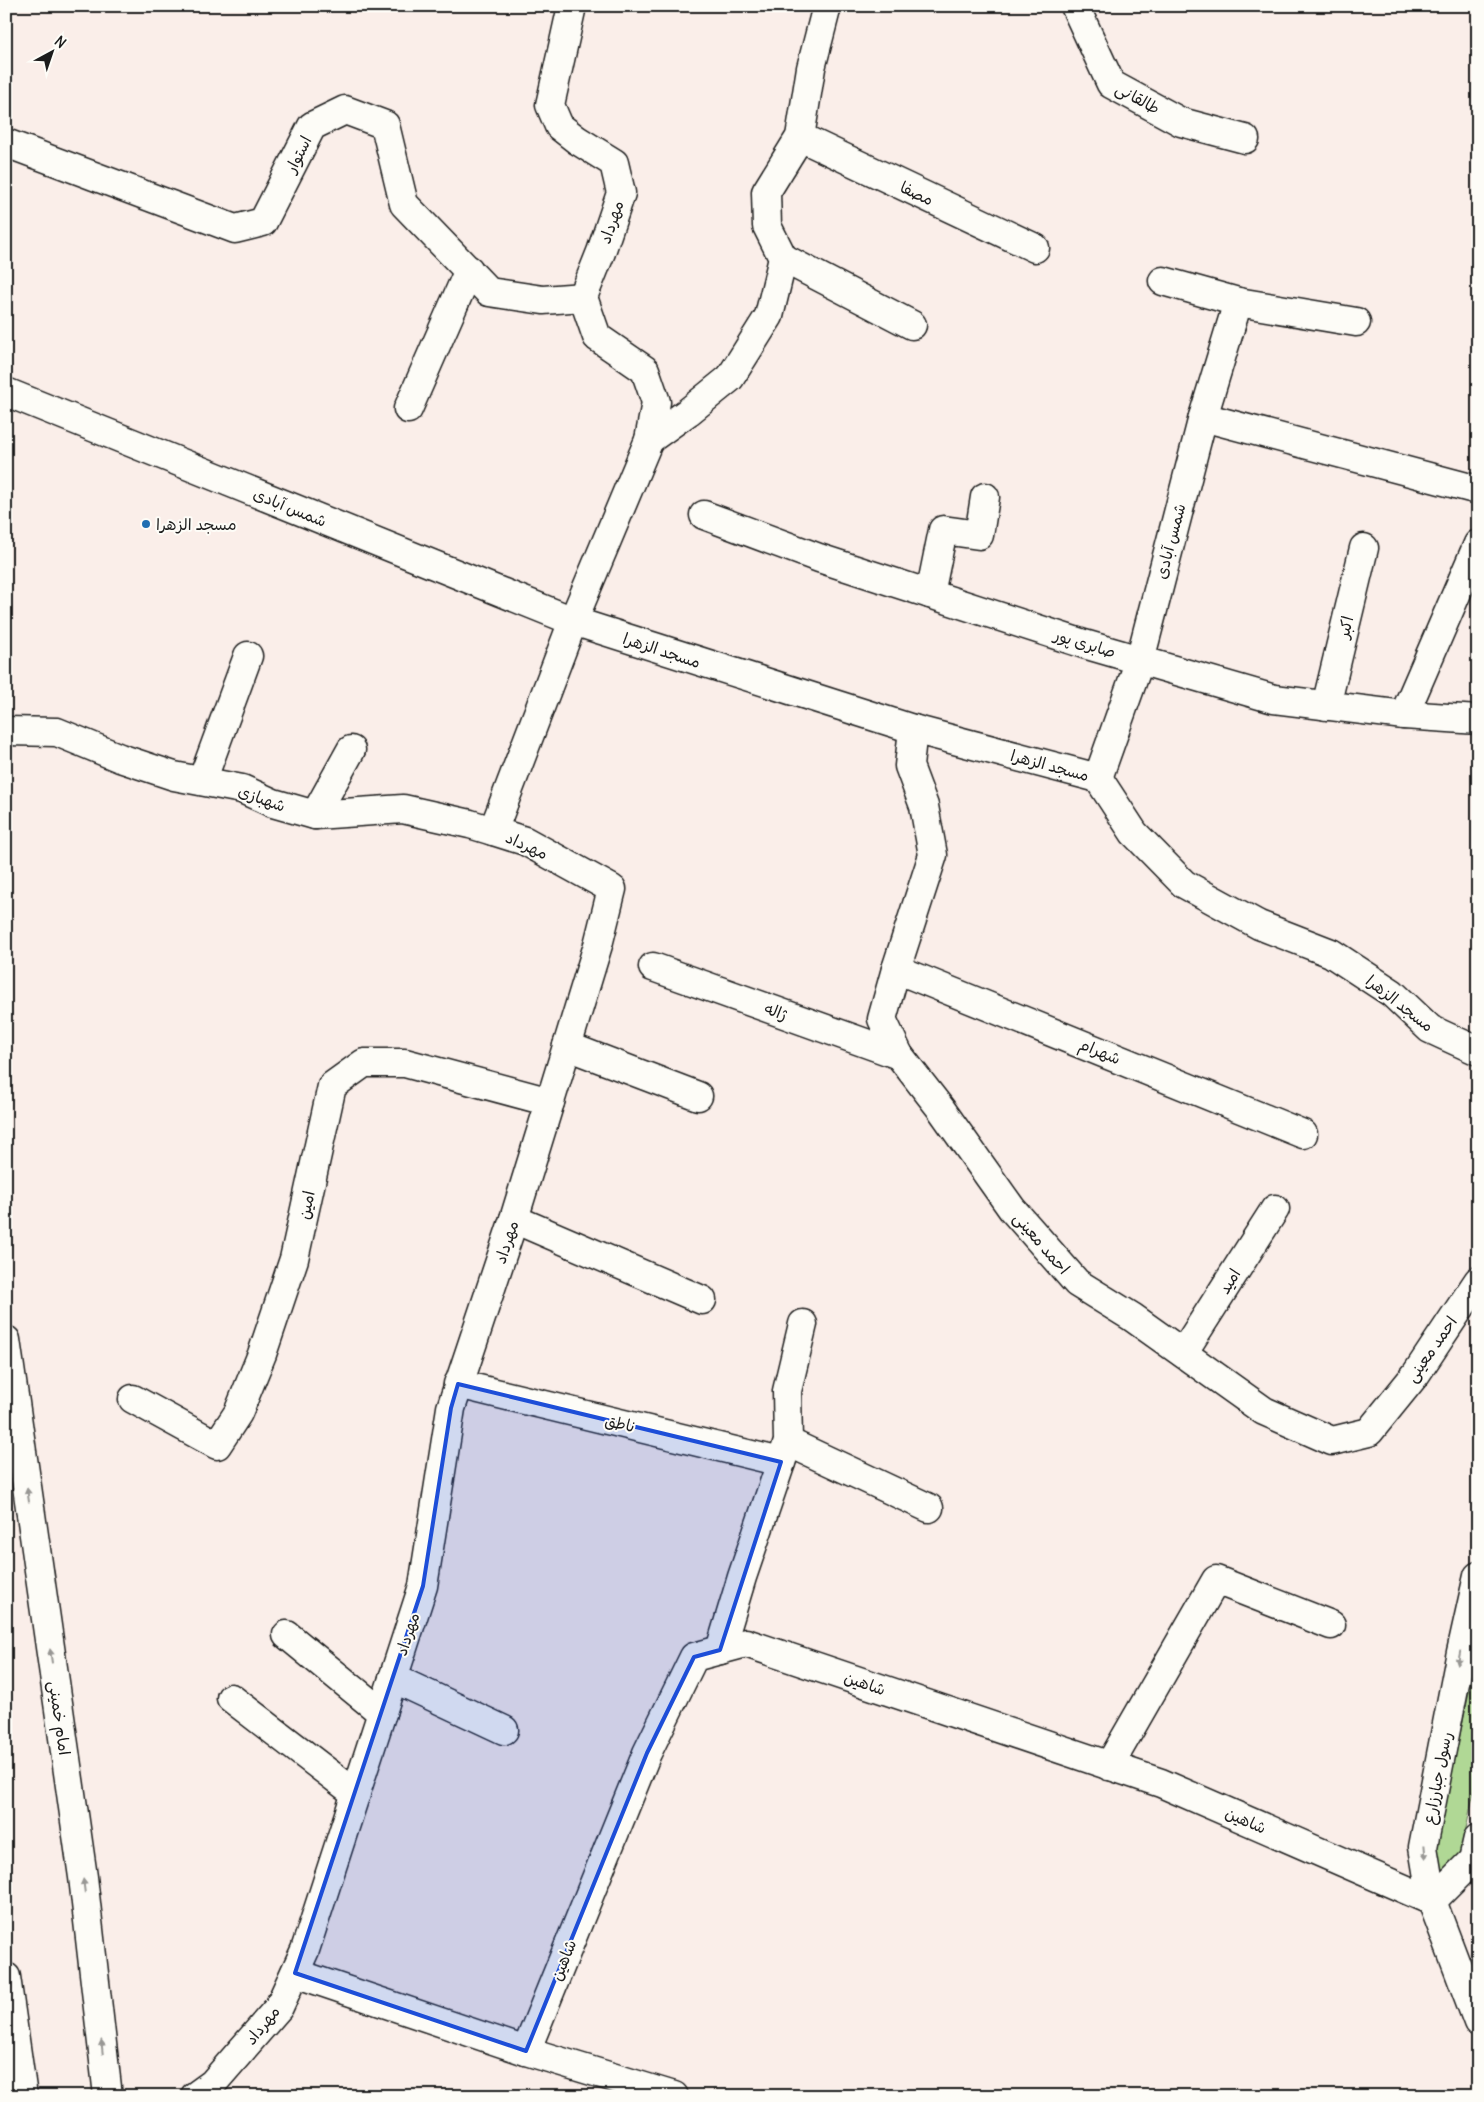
<svg xmlns="http://www.w3.org/2000/svg" width="1484" height="2102" font-family="Delius,'Playpen Sans Arabic',sans-serif">
<style>
.green{fill:#b0d895;stroke:#667a58}
.lines{fill:none;stroke-linecap:round;stroke-linejoin:round}
.minor-casing{stroke:#1c1c1c;stroke-width:31}
.major-casing{stroke:#1c1c1c;stroke-width:31}
.minor{stroke:#fdfcf7;stroke-width:28}
.major{stroke:#fdfcf7;stroke-width:28}
.oneway{fill:#989794}
.marked{fill:#1d4ed8;fill-opacity:0.2;stroke:#1d4ed8;stroke-width:4;stroke-linejoin:round}
.poi-dot{fill:#1f6fb2;stroke:#fdfcf7;stroke-width:2}
.labels{text-anchor:middle;stroke-width:4;stroke-linejoin:round;paint-order:stroke}
.street-label{font-size:16px;fill:#1c1c1c;stroke:#fdfcf7}
.poi-label{font-size:16px;fill:#1c1c1c;stroke:#fdfcf7;text-anchor:start}
</style>
<rect width="100%" height="100%" fill="#faeee9"/>
<filter id="ink" filterUnits="userSpaceOnUse"><feTurbulence type="fractalNoise" baseFrequency=".02" numOctaves="2"/><feDisplacementMap in="SourceGraphic" scale="10" xChannelSelector="R" yChannelSelector="G"/><feConvolveMatrix kernelMatrix="1 2 1 2 8 2 1 2 1" color-interpolation-filters="sRGB"/></filter>
<g filter="url(#ink)">
<polygon class="green" points="1478,1651 1478,1773 1461,1851 1440,1874 1436,1846"/>
<g class="lines">
<defs>
<g id="minor">
<polyline points="1075,6 1111,84 1181,122 1245,139"/>
<polyline points="800,137 1035,248"/>
<polyline points="6,143 235,229 263,222 312,126 345,110 385,125 404,204 489,292 543,300 583,297"/>
<polyline points="783,258 912,325"/>
<polyline points="1163,281 1238,302 1356,322"/>
<polyline points="6,392 573,621 913,729 1098,778 1134,833 1184,884 1259,925 1331,953 1392,993 1430,1029 1478,1051"/>
<polyline points="408,409 469,270"/>
<polyline points="1203,417 1478,490"/>
<polyline points="649,440 688,412 730,378 769,316 783,258 767,226 766,192 800,137 811,68 827,6"/>
<polyline points="704,515 819,558 1084,644 1274,699 1404,715 1478,720"/>
<polyline points="930,594 943,530 979,535 985,497"/>
<polyline points="1326,706 1364,548"/>
<polyline points="1404,715 1478,544"/>
<polyline points="913,729 909,766 924,806 933,855 896,969 882,1019 899,1055 941,1109 1012,1209 1077,1283 1132,1317 1264,1411 1332,1441 1369,1432 1416,1374 1478,1281"/>
<polyline points="6,731 57,732 120,758 174,776 242,789 273,803 315,815 403,809 470,824 493,831"/>
<polyline points="1098,778 1140,660 1203,417 1238,302"/>
<polyline points="202,781 248,656"/>
<polyline points="315,815 351,750"/>
<polyline points="653,967 899,1055"/>
<polyline points="896,969 1303,1134"/>
<polyline points="567,1046 698,1096"/>
<polyline points="514,1219 702,1300"/>
<polyline points="1183,1353 1275,1209"/>
<polyline points="458,1384 781,1462"/>
<polyline points="133,1399 217,1445 238,1413 262,1354 294,1259 332,1086 364,1063 405,1063 550,1102"/>
<polyline points="788,1442 929,1508"/>
<polyline points="1478,1576 1461,1652 1423,1847 1432,1901 1478,2022"/>
<polyline points="287,1635 382,1713"/>
<polyline points="720,1650 742,1577 788,1442 787,1391 803,1324"/>
<polyline points="393,1678 504,1730"/>
<polyline points="231,1698 356,1794"/>
<polyline points="1109,1766 1216,1580 1331,1625"/>
<polyline points="1432,1901 1473,1860 1478,1838"/>
<polyline points="295,1973 526,2051 674,2096"/>
<polyline points="526,2051 647,1753 694,1657 746,1643 1161,1783 1432,1901"/>
<polyline points="195,2096 213,2083 279,2007 305,1950 423,1586 451,1408 514,1219 550,1102 598,945 612,889 525,841 493,831 573,621 649,440 656,402 645,370 597,337 583,297 601,252 621,193 614,163 577,140 559,126 550,105 572,6"/>
</g>
<g id="major">
<polyline points="6,1340 83,1877 108,2096"/>
<polyline points="6,1977 23,2096"/>
</g>
</defs>
<use href="#minor" class="minor-casing"/>
<use href="#major" class="major-casing"/>
<use href="#minor" class="minor"/>
<use href="#major" class="major"/>
</g>
<defs><path id="oneway-solid" d="M-6-.8H1V-3.2L6.5 0L1 3.2V.8H-6Z" transform="scale(1.25)"/></defs>
<g class="oneway">
<use href="#oneway-solid" transform="translate(28 1495) rotate(-98)"/>
<use href="#oneway-solid" transform="translate(51 1656) rotate(-98)"/>
<use href="#oneway-solid" transform="translate(1459 1658) rotate(101)"/>
<use href="#oneway-solid" transform="translate(1425 1852) rotate(85)"/>
<use href="#oneway-solid" transform="translate(84 1886) rotate(-97)"/>
<use href="#oneway-solid" transform="translate(102 2047) rotate(-96)"/>
</g>
</g>
<path class="marked" d="M 458,1384 L 781,1462 L 720,1650 L 694,1657 L 647,1753 L 526,2051 L 295,1973 L 423,1586 L 451,1408 Z"/>
<circle class="poi-dot" cx="146" cy="524" r="5"/>
<g class="labels">
<g class="street-label">
<text transform="translate(1138 98) rotate(29)" y="6">طالقانی</text>
<text transform="translate(298 154) rotate(-63)" y="6">استوار</text>
<text transform="translate(917 193) rotate(25)" y="6">مصفا</text>
<text transform="translate(611 222) rotate(-71)" y="6">مهرداد</text>
<text transform="translate(290 507) rotate(22)" y="6">شمس آبادی</text>
<text transform="translate(1170 541) rotate(-75)" y="6">شمس آبادی</text>
<text transform="translate(1345 627) rotate(-76)" y="6">اکبر</text>
<text transform="translate(1085 643) rotate(17)" y="6">صابری پور</text>
<text transform="translate(662 650) rotate(18)" y="6">مسجد الزهرا</text>
<text transform="translate(1050 765) rotate(15)" y="6">مسجد الزهرا</text>
<text transform="translate(262 798) rotate(20)" y="6">شهبازی</text>
<text transform="translate(527 845) rotate(24)" y="6">مهرداد</text>
<text transform="translate(1400 1003) rotate(38)" y="6">مسجد الزهرا</text>
<text transform="translate(776 1011) rotate(20)" y="6">ژاله</text>
<text transform="translate(1100 1051) rotate(22)" y="6">شهرام</text>
<text transform="translate(306 1205) rotate(-78)" y="6">امین</text>
<text transform="translate(506 1242) rotate(-72)" y="6">مهرداد</text>
<text transform="translate(1042 1243) rotate(49)" y="6">احمد معینی</text>
<text transform="translate(1229 1281) rotate(-58)" y="6">امید</text>
<text transform="translate(1431 1349) rotate(-55)" y="6">احمد معینی</text>
<text transform="translate(620 1423) rotate(13)" y="6">ناطق</text>
<text transform="translate(407 1634) rotate(-72)" y="6">مهرداد</text>
<text transform="translate(865 1683) rotate(19)" y="6">شاهین</text>
<text transform="translate(60 1718) rotate(82)" y="6">امام خمینی</text>
<text transform="translate(1437 1778) rotate(-79)" y="6">رسول جبارزارع</text>
<text transform="translate(1246 1820) rotate(24)" y="6">شاهین</text>
<text transform="translate(563 1960) rotate(-68)" y="6">شاهین</text>
<text transform="translate(262 2025) rotate(-51)" y="6">مهرداد</text>
</g>
<g class="poi-label">
<text x="156" y="530">مسجد الزهرا</text>
</g>
</g>
<rect width="1484" height="2102" fill="none" stroke="#fdfcf7" stroke-width="25"/>
<rect x="12" y="12" width="1459" height="2077" fill="none" stroke="#1c1c1c" stroke-width="2" filter="url(#ink)"/>
<g transform="translate(52 52) rotate(40)" stroke="#fdfcf7" stroke-width="4" paint-order="stroke">
<path d="M0-4L9 19L0 12L-9 19Z" fill="#1c1c1c"/>
<text y="-8" font-size="14" font-weight="bold" text-anchor="middle" fill="#1c1c1c">N</text>
</g>
</svg>
